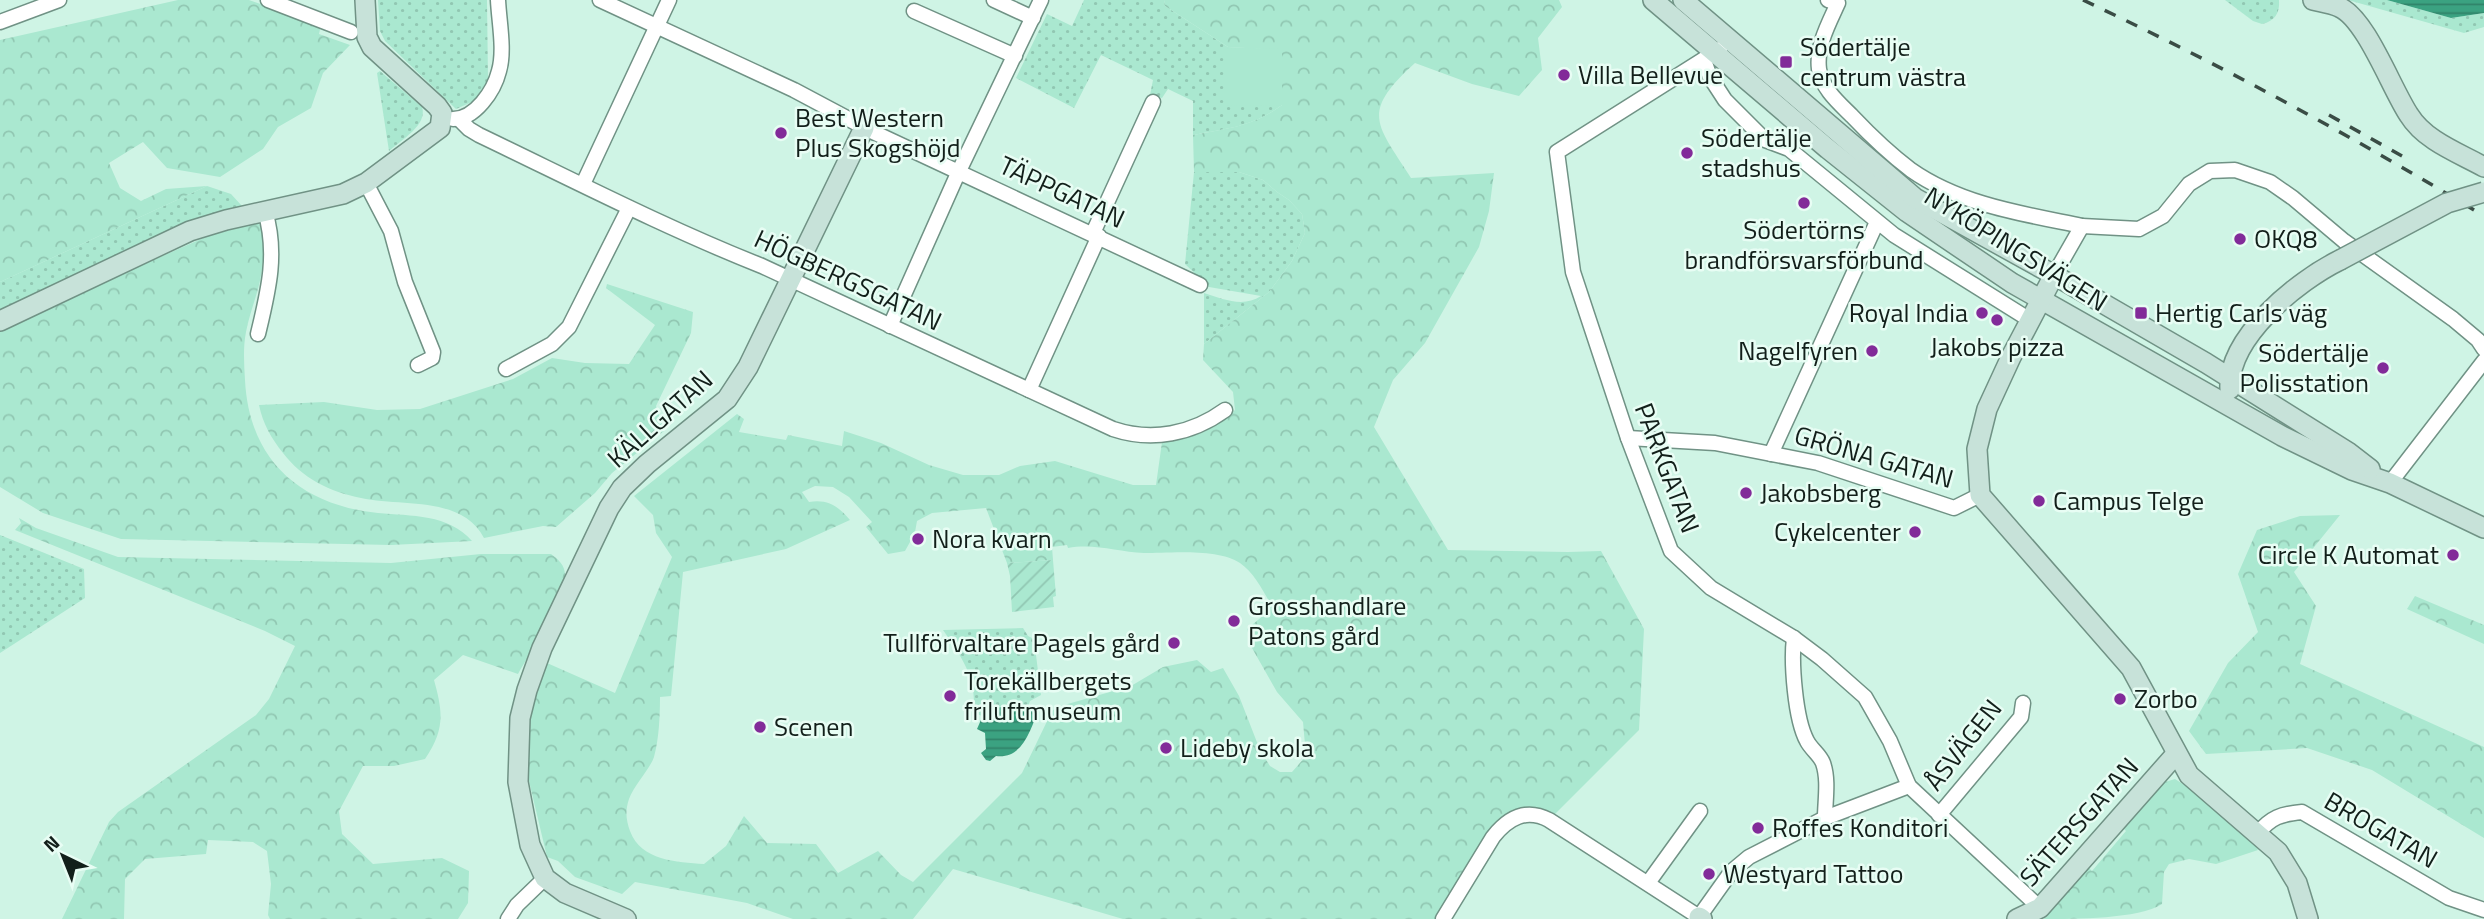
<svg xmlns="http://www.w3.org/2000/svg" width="2484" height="919" font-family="'Titillium Web',sans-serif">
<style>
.grass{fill:url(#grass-dots)}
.forest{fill:url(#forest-crowns);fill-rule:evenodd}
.garden{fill:url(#garden-furrows)}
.pitch{fill:#aae8d0}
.water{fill:url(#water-rules)}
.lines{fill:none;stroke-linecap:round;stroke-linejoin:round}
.street-casing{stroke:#709285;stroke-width:17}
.secondary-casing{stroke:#709285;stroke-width:22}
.street{stroke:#fff;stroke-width:14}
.secondary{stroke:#c7e2d9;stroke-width:19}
.rail{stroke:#3a4c45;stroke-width:3.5;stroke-dasharray:12 12;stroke-linecap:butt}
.secondary-bridge-casing{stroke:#709285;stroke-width:22;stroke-linecap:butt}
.secondary-bridge{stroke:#c7e2d9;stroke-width:19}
.poi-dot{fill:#822b99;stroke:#e8fdf4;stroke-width:2.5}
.labels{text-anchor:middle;stroke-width:5;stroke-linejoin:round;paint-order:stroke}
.poi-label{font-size:26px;fill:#121f1a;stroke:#e8fdf4;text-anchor:start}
.street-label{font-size:26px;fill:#121f1a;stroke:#e8fdf4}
</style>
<defs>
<pattern id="grass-dots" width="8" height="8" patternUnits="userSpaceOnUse" patternTransform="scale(1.75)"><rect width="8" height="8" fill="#aae8d0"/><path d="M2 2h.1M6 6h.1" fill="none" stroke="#91c7b2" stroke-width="1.8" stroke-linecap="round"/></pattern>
<pattern id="forest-crowns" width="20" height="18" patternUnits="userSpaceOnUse" patternTransform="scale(1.75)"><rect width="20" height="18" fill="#aae8d0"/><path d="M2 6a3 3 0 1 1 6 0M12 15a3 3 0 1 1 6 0" fill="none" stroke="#91c7b2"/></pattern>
<pattern id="garden-furrows" width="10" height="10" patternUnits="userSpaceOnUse" patternTransform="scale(1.75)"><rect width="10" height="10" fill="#aae8d0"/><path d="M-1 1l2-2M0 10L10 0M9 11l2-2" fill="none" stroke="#91c7b2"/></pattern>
<pattern id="water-rules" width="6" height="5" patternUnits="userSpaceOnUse" patternTransform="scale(1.75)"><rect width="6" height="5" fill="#3ba281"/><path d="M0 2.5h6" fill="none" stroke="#308369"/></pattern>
</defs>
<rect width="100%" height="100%" fill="#cff4e5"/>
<g class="grass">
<polygon points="378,0 487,0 488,80 474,101 456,109 385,41 380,31"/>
<path d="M 1084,0 L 1164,0 L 1165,6 L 1228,47 L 1282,49 L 1282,105 C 1252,127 1229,128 1193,135 L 1193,101 L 1168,89 L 1162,98 L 1150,95 L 1153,80 L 1101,55 L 1074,108 L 1016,78 L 1047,14 L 1072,26 Z"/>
<path d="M 2225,0 L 2279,0 C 2280,13 2275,21 2262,24 L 2253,21 Z"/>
<polygon points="2348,0 2387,0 2451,18 2484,13 2484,27 2464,33"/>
<path d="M 380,71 L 422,107 C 428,125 401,140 389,151 L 377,73 Z"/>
<path d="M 1194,172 L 1239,172 L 1263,180 L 1277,192 L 1289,200 L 1302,214 L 1305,233 L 1292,261 L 1269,292 L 1204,344 L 1204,293 C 1223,299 1243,308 1261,296 L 1209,287 L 1185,264 Z"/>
<polygon points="207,186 231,194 242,206 183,224 0,314 0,282"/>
<polygon points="0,535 84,569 85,598 0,653"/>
<path d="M 1023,628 L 1028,636 L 1034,639 L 1041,695 L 1030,701 L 1028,707 L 995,713 L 993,716 L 984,713 L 982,716 L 973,712 C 978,679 961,656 943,630 Z"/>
</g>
<g class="forest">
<polygon points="178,0 249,0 321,25 319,34 350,45 323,73 311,108 278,127 263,149 220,177 167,168 143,142 109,163 120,188 141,201 166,189 207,186 0,282 0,40"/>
<path d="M 1164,0 L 1559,0 L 1562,7 L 1538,38 L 1542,70 L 1519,96 L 1472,84 L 1415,63 C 1360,113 1376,123 1411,178 L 1494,173 L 1489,211 L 1479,247 L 1425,343 L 1393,380 L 1374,427 L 1448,550 L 1568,552 L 1601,551 L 1644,629 L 1639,730 L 1549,820 L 1540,815 L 1500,828 L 1443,919 L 1123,919 L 953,869 L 913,919 L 793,919 L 747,903 L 635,882 L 622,894 L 575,877 L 558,861 L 547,857 L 529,781 L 528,720 L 535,692 L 547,663 L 615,693 L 672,557 L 656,533 L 653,515 L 634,496 L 737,414 L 744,419 L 739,432 L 786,440 L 788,435 L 842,446 L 844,431 L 881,443 L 929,465 L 963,475 L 999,475 L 1020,466 L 1055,461 L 1133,485 L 1156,485 L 1162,442 C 1196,436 1209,434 1235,410 L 1233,392 L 1203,360 L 1204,344 L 1269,292 L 1292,261 L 1305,233 L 1302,214 L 1289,200 L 1277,192 L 1263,180 L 1239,172 L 1194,172 L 1193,135 C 1228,128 1252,127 1282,105 L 1282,50 L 1228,47 L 1165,6 ZM 815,486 L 833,487 L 849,497 L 872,522 L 866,527 L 888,554 L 905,551 L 910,542 L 910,536 L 915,532 L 917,521 L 932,513 L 986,508 L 1007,563 L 1053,560 L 1052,547 L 1067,545 L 1068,548 C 1094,543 1118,552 1144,553 C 1169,553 1218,548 1240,563 C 1253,572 1261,587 1269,601 L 1264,615 L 1247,629 L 1252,648 L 1277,692 L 1303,722 L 1306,756 L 1292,772 L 1280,772 L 1270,766 L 1260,750 L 1239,696 L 1223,668 L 1211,672 L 1197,660 L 1163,667 L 1131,686 L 1057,707 L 1052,711 L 1022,773 L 913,882 L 901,875 L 878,851 L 838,873 L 816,844 L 767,843 L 744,816 L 726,846 L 704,864 C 677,862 641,861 630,831 C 626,820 625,811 629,799 C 634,785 650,769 654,757 C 659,739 660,716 660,697 L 671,696 L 683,572 L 786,549 L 850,520 C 838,506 828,499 809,502 L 802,492 Z"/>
<path d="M 257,223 L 263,227 C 264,247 264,266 259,285 C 255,301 249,316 246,332 C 243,347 244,364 245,380 C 249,460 300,505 378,513 C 411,516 449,514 472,541 L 391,545 L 121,539 L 43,513 L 0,487 L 0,328 L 210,235 Z"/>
<path d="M 607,284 L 693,312 L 691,333 L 656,406 L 664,431 L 612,473 L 595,493 L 556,527 L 543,526 L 484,538 C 462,495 400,507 361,498 C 330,492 302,478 283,453 C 271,438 263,424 259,405 L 324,402 L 377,410 L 420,409 L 513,379 L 552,358 L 585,363 L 629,364 L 655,325 L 606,288 Z"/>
<polygon points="2340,515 2294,572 2316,606 2300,664 2484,747 2484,838 2372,770 2307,748 2206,754 2189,731 2228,663 2258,632 2238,574 2257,530 2300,516"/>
<path d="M 19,518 L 36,528 L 118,557 L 391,563 L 481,554 L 551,554 C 558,559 565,565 565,575 C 566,600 531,651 518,674 L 463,655 L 434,680 C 443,712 445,730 425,759 L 394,766 L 363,766 L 339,811 L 342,834 L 373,864 L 442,858 L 469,871 L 468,903 L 458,919 L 270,919 L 268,915 L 271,884 L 267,851 L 253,842 L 208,840 L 206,854 L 145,859 L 125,879 L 124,919 L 62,919 L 109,822 L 118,812 L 256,715 L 269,699 L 295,646 L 265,631 L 15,530 L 21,523 Z"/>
<polygon points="2415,596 2484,625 2484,644 2407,609"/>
<path d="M 2175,779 C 2201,796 2244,822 2258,850 L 2216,864 L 2189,859 L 2169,864 L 2164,872 L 2162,904 C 2139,919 2075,919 2044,919 L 2052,902 L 2083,862 L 2092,871 L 2126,831 L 2117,822 L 2155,785 Z"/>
</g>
<polygon class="garden" points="1053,560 1056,596 1053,597 1054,607 1012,612 1010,576 1007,563"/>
<polygon class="pitch" points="1225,48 1281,49 1281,106 1225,105"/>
<g class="water">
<polygon points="2387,0 2484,0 2484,13 2451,18"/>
<path d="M 1018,704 L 1028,707 L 1040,707 C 1030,729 1024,759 996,756 L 990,761 L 986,760 L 981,753 L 986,749 L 985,733 L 977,729 L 984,713 L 993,716 L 996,708 Z"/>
</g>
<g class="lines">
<defs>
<g id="street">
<polyline points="268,0 351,32"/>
<polyline points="600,0 794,90 873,132 1200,285"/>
<polyline points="994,0 1033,18"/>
<path d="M 1828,0 L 1838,3 C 1829,23 1816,46 1819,69 C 1822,89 1839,103 1852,116 C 1870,135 1890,154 1911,170 C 1961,205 2024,214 2082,226 L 2054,275"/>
<polyline points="914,11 1015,56"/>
<polyline points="0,22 59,0"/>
<polyline points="1720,49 1557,152 1573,272 1628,438 1671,551 1711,588 1794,638 1822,659 1865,697 1890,741 1909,786 2040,908"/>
<polyline points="1704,60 1710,77 1725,100 1765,140 1789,149 1894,235 2030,320"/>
<path d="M 453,119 C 475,119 494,91 499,71 C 505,50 499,22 498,0"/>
<path d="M 459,119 L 469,129 L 479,135 C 573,180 666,228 762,266 L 1113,429 C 1152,442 1192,434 1225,410"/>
<polyline points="366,183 391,231 405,282 433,352 432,358 418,365"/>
<polyline points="583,184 669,0"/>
<polyline points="2082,226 2139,229 2163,216 2189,184 2210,171 2235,170 2270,182 2293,198 2344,241 2453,319 2478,340 2484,349"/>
<polyline points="1093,233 1153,102"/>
<polyline points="890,326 959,171 1041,0"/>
<path d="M 258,334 C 268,292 278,254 265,211"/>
<polyline points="506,369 552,344 569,327 629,208"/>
<polyline points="1029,390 1099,236"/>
<polyline points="1628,438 1715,443 1818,463 1954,508 1980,495"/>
<polyline points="1771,454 1877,222"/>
<polyline points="2390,483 2484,361"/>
<path d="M 1794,638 C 1791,662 1795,719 1807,741 C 1811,749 1820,755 1823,763 C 1829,780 1825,801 1825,818"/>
<polyline points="1939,815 2021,717 2023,703"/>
<path d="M 2257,834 C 2271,817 2281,814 2302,812 L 2449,898 L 2484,910"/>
<polyline points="1648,883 1700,811"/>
<polyline points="508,919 517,905 545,878"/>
<path d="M 1443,919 L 1493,837 C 1508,818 1526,808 1549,820 L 1699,917 L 1731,872 L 1749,857 L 1825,818 L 1909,786"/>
</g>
<g id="secondary">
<polyline points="1653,0 1828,149 1907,212 2012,283 2282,436 2352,470 2390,483 2484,528"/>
<polyline points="1683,0 1915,198 2054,275 2206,363 2348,452 2370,469"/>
<path d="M 2313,0 C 2321,2 2331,3 2339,7 C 2366,18 2392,90 2409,115 C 2425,141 2459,153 2484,167"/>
<polyline points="2054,275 2011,357 1987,409 1977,449 1980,495 2131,668 2189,775 2278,852 2297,883 2308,919"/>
<polyline points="0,321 190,231 226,220 343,194 366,183 440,128 442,113 437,106 372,47 367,37 365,0"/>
<path d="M 2230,389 C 2227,338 2297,281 2340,260"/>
<polyline points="1699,917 1702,919"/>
<polyline points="626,919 565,893 545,878 530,845 518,782 520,718 527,690 542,648 609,508 622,488 647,464 727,399 748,367 864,128"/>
<polyline points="2017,919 2040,908 2176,754"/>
</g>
</defs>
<use href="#street" class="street-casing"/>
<use href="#secondary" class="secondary-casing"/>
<use href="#street" class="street"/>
<use href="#secondary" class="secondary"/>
<g class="rail">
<path d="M 2083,0 C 2221,65 2354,137 2484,216"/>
<polyline points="2329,115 2402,156"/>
</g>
<defs>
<polyline id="secondary-bridge" points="2340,260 2447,203 2484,192"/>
</defs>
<use href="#secondary-bridge" class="secondary-bridge-casing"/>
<use href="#secondary-bridge" class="secondary-bridge"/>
</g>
<g class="poi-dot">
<rect x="1779" y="55" width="14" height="14" rx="3.5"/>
<circle cx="1564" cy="75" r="7"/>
<circle cx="781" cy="133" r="7"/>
<circle cx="1687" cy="153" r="7"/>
<circle cx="1804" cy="203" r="7"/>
<circle cx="2240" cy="239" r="7"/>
<circle cx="1982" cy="313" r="7"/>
<rect x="2134" y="306" width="14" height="14" rx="3.5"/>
<circle cx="1997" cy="320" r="7"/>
<circle cx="1872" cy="351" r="7"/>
<circle cx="2383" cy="368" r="7"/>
<circle cx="1746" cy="493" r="7"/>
<circle cx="2039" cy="501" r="7"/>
<circle cx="1915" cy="532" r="7"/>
<circle cx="918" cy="539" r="7"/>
<circle cx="2453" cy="555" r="7"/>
<circle cx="1234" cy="621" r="7"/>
<circle cx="1174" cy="643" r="7"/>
<circle cx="950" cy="696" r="7"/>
<circle cx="2120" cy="699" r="7"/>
<circle cx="760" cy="727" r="7"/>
<circle cx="1166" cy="748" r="7"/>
<circle cx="1758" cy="828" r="7"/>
<circle cx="1709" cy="874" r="7"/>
</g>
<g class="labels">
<g class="poi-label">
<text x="1800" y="56">Södertälje<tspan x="1800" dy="30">centrum västra</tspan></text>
<text x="1578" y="84">Villa Bellevue</text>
<text x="795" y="127">Best Western<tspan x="795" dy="30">Plus Skogshöjd</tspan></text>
<text x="1701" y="147">Södertälje<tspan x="1701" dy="30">stadshus</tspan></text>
<text x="1804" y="239" text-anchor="middle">Södertörns<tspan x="1804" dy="30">brandförsvarsförbund</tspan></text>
<text x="2254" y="248">OKQ8</text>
<text x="1968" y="322" text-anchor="end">Royal India</text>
<text x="2155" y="322">Hertig Carls väg</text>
<text x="1997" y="356" text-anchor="middle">Jakobs pizza</text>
<text x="1858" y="360" text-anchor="end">Nagelfyren</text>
<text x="2369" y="362" text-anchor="end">Södertälje<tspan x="2369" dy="30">Polisstation</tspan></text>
<text x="1760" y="502">Jakobsberg</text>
<text x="2053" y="510">Campus Telge</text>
<text x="1901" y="541" text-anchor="end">Cykelcenter</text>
<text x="932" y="548">Nora kvarn</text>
<text x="2439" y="564" text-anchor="end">Circle K Automat</text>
<text x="1248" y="615">Grosshandlare<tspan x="1248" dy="30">Patons gård</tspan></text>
<text x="1160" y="652" text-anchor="end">Tullförvaltare Pagels gård</text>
<text x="964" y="690">Torekällbergets<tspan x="964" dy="30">friluftmuseum</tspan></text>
<text x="2134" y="708">Zorbo</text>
<text x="774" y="736">Scenen</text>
<text x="1180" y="757">Lideby skola</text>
<text x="1772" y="837">Roffes Konditori</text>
<text x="1723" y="883">Westyard Tattoo</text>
</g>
<g class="street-label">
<text transform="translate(1062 192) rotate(25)" y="9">TÄPPGATAN</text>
<text transform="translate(2016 249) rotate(32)" y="9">NYKÖPINGSVÄGEN</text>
<text transform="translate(848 280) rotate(25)" y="9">HÖGBERGSGATAN</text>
<text transform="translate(660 419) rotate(-42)" y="9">KÄLLGATAN</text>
<text transform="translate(1874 457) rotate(16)" y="9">GRÖNA GATAN</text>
<text transform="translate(1667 468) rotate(69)" y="9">PARKGATAN</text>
<text transform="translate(1963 745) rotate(-52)" y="9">ÅSVÄGEN</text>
<text transform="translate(2079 822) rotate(-48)" y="9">SÄTERSGATAN</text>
<text transform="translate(2381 830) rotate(30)" y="9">BROGATAN</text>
</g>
</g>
<g transform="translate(63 856) rotate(317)" stroke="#e8fdf4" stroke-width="5" paint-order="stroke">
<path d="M0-5L12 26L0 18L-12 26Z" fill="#121f1a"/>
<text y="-10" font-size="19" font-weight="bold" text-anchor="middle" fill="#121f1a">N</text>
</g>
</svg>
